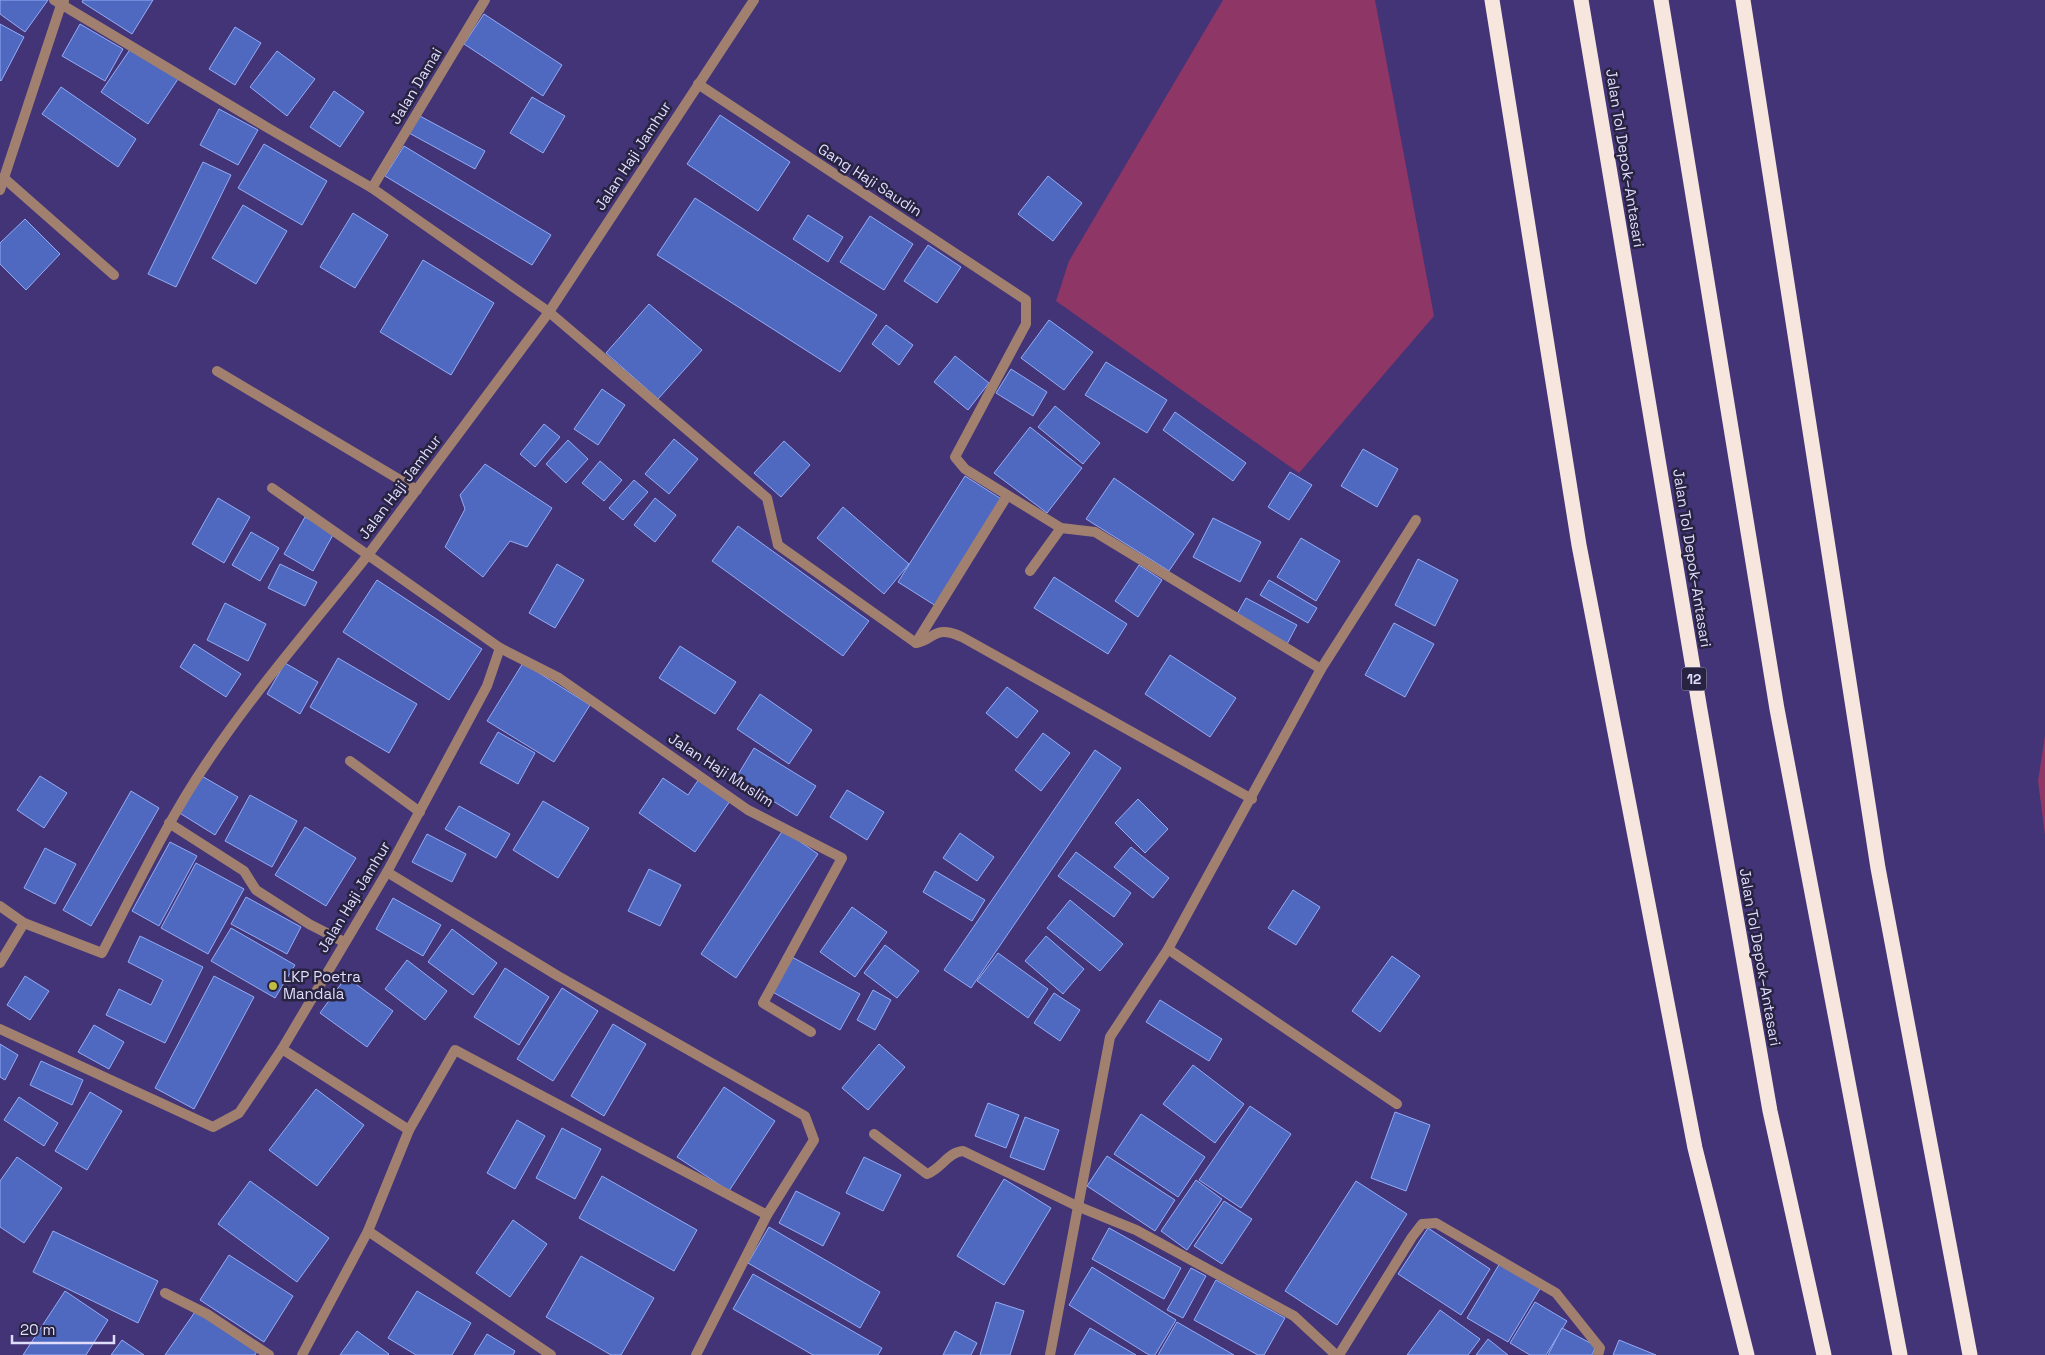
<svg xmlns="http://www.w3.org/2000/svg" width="2045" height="1355" font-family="'Space Grotesk',sans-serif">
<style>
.green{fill:#8e3666}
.building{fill:#5069c0;stroke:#93acf6}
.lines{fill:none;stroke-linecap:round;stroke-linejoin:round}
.service{stroke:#a2806f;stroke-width:10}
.minor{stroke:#a2806f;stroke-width:10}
.motorway{stroke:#f7e6dd;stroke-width:15}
.poi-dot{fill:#bebe42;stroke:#282341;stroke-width:2}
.labels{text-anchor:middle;stroke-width:5;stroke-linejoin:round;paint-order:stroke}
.shield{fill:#282341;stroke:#a8a4c4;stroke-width:1}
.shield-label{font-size:14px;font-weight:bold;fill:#dfdcfc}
.street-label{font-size:15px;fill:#dfdcfc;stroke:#282341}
.poi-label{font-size:15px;fill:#dfdcfc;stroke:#282341;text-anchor:start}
</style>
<rect width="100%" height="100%" fill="#423477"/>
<g class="green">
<polygon points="1223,0 1375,0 1434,316 1299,473 1056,301 1069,261"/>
<polygon points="2045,735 2045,835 2038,781"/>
</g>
<g class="building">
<polygon points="0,0 48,0 25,32 0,14"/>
<polygon points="83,0 153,0 132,34 82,2"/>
<polygon points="484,14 562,65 543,96 464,44"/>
<polygon points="0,24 24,37 1,81 0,80"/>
<polygon points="80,24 123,49 105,81 62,56"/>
<polygon points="235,27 261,43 235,85 209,69"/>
<polygon points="131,48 178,79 148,124 101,92"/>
<polygon points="277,51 315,79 287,116 250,87"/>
<polygon points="61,87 136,139 118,167 42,114"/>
<polygon points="334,91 364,112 340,147 310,127"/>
<polygon points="532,97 565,116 543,153 510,133"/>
<polygon points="219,109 258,130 238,165 200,145"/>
<polygon points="418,115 485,151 475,169 409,133"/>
<polygon points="720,115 790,162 758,211 687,164"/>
<polygon points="264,144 327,181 302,225 238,188"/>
<polygon points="404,146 551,235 532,265 385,176"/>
<polygon points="203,162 231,175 176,287 148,274"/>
<polygon points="1048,176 1082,203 1053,241 1018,214"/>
<polygon points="695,198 877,315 840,372 657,255"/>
<polygon points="243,205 287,231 256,284 212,258"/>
<polygon points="353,213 388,235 355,288 320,267"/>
<polygon points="808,215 843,237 828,262 793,239"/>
<polygon points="870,216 913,244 884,290 840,262"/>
<polygon points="25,219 60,254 26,290 0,264 0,243"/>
<polygon points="928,245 961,267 937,303 904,281"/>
<polygon points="423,260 494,303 451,375 380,332"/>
<polygon points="649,304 702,350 658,399 606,353"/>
<polygon points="1049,320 1093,352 1064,390 1021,358"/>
<polygon points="886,325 913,345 899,365 872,344"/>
<polygon points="955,356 989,383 968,410 934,382"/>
<polygon points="1106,362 1167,400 1147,433 1085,395"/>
<polygon points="1011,369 1047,392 1033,416 996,393"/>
<polygon points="602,389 625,405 598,445 574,429"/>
<polygon points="1055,406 1100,443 1083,464 1038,427"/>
<polygon points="1175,412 1246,463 1233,481 1163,430"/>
<polygon points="544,424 560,437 535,467 520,454"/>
<polygon points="1030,427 1082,468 1047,513 994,473"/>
<polygon points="674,439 698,459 669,494 645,474"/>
<polygon points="568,440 588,459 566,483 546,464"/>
<polygon points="784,441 810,465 781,497 754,473"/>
<polygon points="1363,449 1398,469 1377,507 1341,486"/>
<polygon points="600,461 622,480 604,501 582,483"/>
<polygon points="485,464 552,508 527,547 510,541 483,577 445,547 465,509 460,495"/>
<polygon points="1290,472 1312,485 1289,520 1268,507"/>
<polygon points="965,476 1003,500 936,606 898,582"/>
<polygon points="1114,478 1194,534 1169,571 1086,519"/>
<polygon points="634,480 648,492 623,520 609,508"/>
<polygon points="218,498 250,517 224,563 192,544"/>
<polygon points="655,498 676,515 655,542 634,525"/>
<polygon points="843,507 909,564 884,594 817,538"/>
<polygon points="305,517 334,533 313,571 284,554"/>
<polygon points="1213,518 1261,542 1240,582 1193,557"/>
<polygon points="738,526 869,621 843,656 712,561"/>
<polygon points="251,532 279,548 260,581 232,565"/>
<polygon points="1301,538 1340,561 1316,601 1277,577"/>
<polygon points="1418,559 1458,580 1435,626 1395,605"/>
<polygon points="280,564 317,582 305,606 268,588"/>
<polygon points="557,564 584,580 555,628 529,613"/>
<polygon points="1139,565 1162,580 1138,617 1115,601"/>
<polygon points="1054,577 1127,624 1108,654 1034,608"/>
<polygon points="377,580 482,649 449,700 343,632"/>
<polygon points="1269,580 1317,608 1308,623 1260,595"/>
<polygon points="1246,598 1297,625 1287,644 1236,616"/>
<polygon points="225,603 266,624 248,661 207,640"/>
<polygon points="1394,623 1434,644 1405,697 1365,675"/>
<polygon points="194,644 241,674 226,697 180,667"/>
<polygon points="680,646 736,682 715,714 659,678"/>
<polygon points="1170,655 1236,698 1210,737 1145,694"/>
<polygon points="338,658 417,704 389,753 310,707"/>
<polygon points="285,663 318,682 300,714 267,694"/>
<polygon points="523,663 590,705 554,762 487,721"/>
<polygon points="1007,687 1038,711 1017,738 986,713"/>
<polygon points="760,694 812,730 789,764 737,729"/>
<polygon points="498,732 535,753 518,784 480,763"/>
<polygon points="1043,733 1070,753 1041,791 1015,770"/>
<polygon points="754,748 816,786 797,816 736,778"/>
<polygon points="1095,750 1121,768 971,988 944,970"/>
<polygon points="200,775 238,797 215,835 178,812"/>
<polygon points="40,776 67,793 44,828 17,810"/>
<polygon points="663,778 688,795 699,779 730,801 695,852 639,813"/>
<polygon points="847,790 884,812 867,840 830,817"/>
<polygon points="131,791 159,808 91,926 63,910"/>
<polygon points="250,795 297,821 272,867 225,841"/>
<polygon points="1138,799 1168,829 1145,853 1115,823"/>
<polygon points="543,801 589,828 558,878 513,850"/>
<polygon points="459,806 510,834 496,858 445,829"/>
<polygon points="305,827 356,858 326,906 275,875"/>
<polygon points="783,830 818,854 736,978 701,954"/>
<polygon points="960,833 994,857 977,881 943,858"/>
<polygon points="427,834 466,854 452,882 412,862"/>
<polygon points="170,842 197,856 159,926 132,911"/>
<polygon points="1131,847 1169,878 1153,898 1114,867"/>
<polygon points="45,848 76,864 55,904 24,888"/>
<polygon points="1076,852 1131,893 1114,917 1058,876"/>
<polygon points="196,863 244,889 208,954 161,928"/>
<polygon points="649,869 681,885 660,926 628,911"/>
<polygon points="935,871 985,900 972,921 923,892"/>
<polygon points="1293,890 1320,907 1296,945 1268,928"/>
<polygon points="246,897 301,927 287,954 231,924"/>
<polygon points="393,898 441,925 423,956 376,929"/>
<polygon points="1070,900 1123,944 1100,971 1047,928"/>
<polygon points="852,907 887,932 855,977 820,952"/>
<polygon points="231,928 295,965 275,998 211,961"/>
<polygon points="452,929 497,963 473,995 428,962"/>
<polygon points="140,936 203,967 165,1043 106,1015 119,989 151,1005 163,980 128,962"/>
<polygon points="1046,936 1084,969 1063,994 1025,961"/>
<polygon points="885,945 919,971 897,998 864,973"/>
<polygon points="998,953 1048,989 1028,1018 977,981"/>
<polygon points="790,956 860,994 840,1030 771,991"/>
<polygon points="1392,956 1420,976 1380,1032 1352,1011"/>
<polygon points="407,960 447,991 425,1020 385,989"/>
<polygon points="505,968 549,997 519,1045 474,1017"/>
<polygon points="25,976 49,991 30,1020 7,1005"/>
<polygon points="214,976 254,997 194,1109 155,1088"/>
<polygon points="346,977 393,1011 367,1047 320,1013"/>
<polygon points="562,988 598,1011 553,1081 517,1059"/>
<polygon points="873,990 891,1000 875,1030 857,1020"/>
<polygon points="1054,993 1080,1010 1060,1041 1034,1023"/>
<polygon points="1160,1000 1222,1039 1209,1061 1146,1022"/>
<polygon points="613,1024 646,1044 604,1116 571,1096"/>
<polygon points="94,1025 124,1042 109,1069 78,1052"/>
<polygon points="0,1044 18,1055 5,1080 0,1077"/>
<polygon points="879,1044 905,1067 868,1110 842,1088"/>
<polygon points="41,1061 83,1080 72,1105 30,1085"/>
<polygon points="1193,1065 1244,1104 1215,1143 1163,1104"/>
<polygon points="724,1087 775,1121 729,1191 677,1157"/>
<polygon points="316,1089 364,1125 317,1186 269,1150"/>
<polygon points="90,1092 122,1111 87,1170 55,1151"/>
<polygon points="19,1097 58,1123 44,1146 4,1120"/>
<polygon points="988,1103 1019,1115 1006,1148 975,1136"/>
<polygon points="1250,1106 1291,1134 1241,1208 1199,1180"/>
<polygon points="1395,1112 1430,1125 1406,1191 1371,1178"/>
<polygon points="1141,1114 1205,1157 1178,1197 1114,1154"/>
<polygon points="1025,1117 1059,1130 1044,1170 1010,1157"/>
<polygon points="517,1120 545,1136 515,1189 487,1173"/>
<polygon points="562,1128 601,1149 575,1199 536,1178"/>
<polygon points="1107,1156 1175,1200 1155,1231 1087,1186"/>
<polygon points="17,1157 62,1188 24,1243 0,1227 0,1181"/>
<polygon points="864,1157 901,1175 883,1211 846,1193"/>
<polygon points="602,1176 697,1230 674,1271 579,1218"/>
<polygon points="1004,1179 1051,1208 1004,1285 957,1256"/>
<polygon points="1196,1180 1222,1199 1187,1250 1161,1231"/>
<polygon points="250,1181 329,1238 297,1282 218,1224"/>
<polygon points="1356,1181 1407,1214 1337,1325 1285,1291"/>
<polygon points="796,1191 840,1213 823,1246 779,1223"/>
<polygon points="1224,1201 1252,1219 1222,1264 1194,1246"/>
<polygon points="513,1220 547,1244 510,1297 476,1273"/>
<polygon points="769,1227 880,1292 860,1328 748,1263"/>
<polygon points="1109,1228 1181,1268 1164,1299 1092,1259"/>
<polygon points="1428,1228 1490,1269 1461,1315 1398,1274"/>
<polygon points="53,1231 158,1281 138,1323 33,1272"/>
<polygon points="229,1255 293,1296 264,1342 200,1300"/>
<polygon points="581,1256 654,1298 621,1355 611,1355 546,1317"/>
<polygon points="1500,1263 1541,1287 1508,1342 1467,1318"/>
<polygon points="1092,1267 1176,1320 1155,1355 1149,1355 1069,1305"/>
<polygon points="1191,1268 1206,1276 1183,1318 1167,1310"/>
<polygon points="753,1274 882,1348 878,1355 813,1355 733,1309"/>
<polygon points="1216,1280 1285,1318 1264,1355 1258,1355 1194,1320"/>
<polygon points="65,1291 108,1320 86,1355 23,1355"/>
<polygon points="417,1291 471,1323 452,1355 416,1355 388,1338"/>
<polygon points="996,1302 1024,1311 1010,1355 980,1355"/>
<polygon points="1535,1302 1567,1321 1546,1355 1530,1355 1510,1343"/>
<polygon points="197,1309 257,1351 255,1355 165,1355"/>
<polygon points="1440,1310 1480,1339 1468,1355 1407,1355"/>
<polygon points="1177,1322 1234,1355 1158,1355"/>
<polygon points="1090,1328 1136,1355 1074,1355"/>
<polygon points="1562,1328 1596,1346 1592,1355 1548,1355"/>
<polygon points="357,1331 389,1354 388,1355 340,1355"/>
<polygon points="955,1331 977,1343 971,1355 943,1355"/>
<polygon points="487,1334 515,1351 513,1355 474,1355"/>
<polygon points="1488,1339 1508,1355 1476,1355"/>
<polygon points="122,1340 144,1355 111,1355"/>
<polygon points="1619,1340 1656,1355 1613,1355"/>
</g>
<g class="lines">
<polyline class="service" points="217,371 417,490"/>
<g class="minor">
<path d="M 54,0 L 268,128 L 372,188 L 549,312 L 767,498 L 778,545 L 916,643 C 928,641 929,636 938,633 C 946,630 955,634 962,637 L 1252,799"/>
<polyline points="698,84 1026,300 1026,324 955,457 965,469 1061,528 1095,532 1321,669"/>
<polyline points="5,179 114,275"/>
<polyline points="372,188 485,0"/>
<polyline points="0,190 61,5 64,1"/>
<polyline points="1030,571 1061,528"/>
<polyline points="916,643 1007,496"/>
<polyline points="500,648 559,678 748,810 842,858 763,1003 811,1032"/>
<polyline points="350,761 420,812"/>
<polyline points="169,823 244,871 256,890 309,924 344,942"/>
<polyline points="387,872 558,976 805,1116 814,1140 767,1215 696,1355"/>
<path d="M 0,906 L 24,923 L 102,953 C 136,888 167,821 208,761 C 256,689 314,623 368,555 L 272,488"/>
<polyline points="1168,949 1397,1104"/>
<polyline points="0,963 24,923"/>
<polyline points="0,1029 213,1127 239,1113 282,1049 387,872 487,686 500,648 368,555 549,312 754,0"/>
<polyline points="282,1049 409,1130"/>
<path d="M 874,1134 L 927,1174 C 941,1169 948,1152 963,1151 L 1077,1206 L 1136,1230 L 1294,1316 L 1336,1355"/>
<polyline points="368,1231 551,1355"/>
<polyline points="165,1293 207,1314 269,1355"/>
<polyline points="302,1355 368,1231 409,1130 455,1050 767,1215"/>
<polyline points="1050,1355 1110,1037 1168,949 1321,669 1416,520"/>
<polyline points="1339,1355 1412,1237 1422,1224 1436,1223 1556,1293 1600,1348 1598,1355"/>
</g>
<g class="motorway">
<polyline points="1492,0 1579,545 1695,1148 1747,1355"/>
<polyline points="1581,0 1700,710 1770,1111 1824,1355"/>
<polyline points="1661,0 1777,709 1900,1355"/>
<polyline points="1743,0 1878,868 1970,1355"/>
</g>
</g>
<circle class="poi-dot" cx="273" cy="986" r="5"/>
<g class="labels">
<rect class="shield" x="1681.5" y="667.5" width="25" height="23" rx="4"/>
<g class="shield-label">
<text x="1694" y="684">12</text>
</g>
<g class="street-label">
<text transform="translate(416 86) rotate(-59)" y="5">Jalan Damai</text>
<text transform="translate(633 156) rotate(-57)" y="5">Jalan Haji Jamhur</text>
<text transform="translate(1625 158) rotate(81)" y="5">Jalan Tol Depok–Antasari</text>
<text transform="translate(870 180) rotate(33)" y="5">Gang Haji Saudin</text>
<text transform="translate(400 487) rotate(-53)" y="5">Jalan Haji Jamhur</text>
<text transform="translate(1692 558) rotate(81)" y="5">Jalan Tol Depok–Antasari</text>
<text transform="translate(721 770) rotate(33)" y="5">Jalan Haji Muslim</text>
<text transform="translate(354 897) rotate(-59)" y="5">Jalan Haji Jamhur</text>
<text transform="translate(1760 957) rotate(80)" y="5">Jalan Tol Depok–Antasari</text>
</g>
<g class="poi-label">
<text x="283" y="982">LKP Poetra<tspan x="283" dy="17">Mandala</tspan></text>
</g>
</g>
<path d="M12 1335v8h102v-8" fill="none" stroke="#dfdcfc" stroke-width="2.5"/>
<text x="20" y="1335" font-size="15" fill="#dfdcfc" stroke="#282341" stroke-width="4" paint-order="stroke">20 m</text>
</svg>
